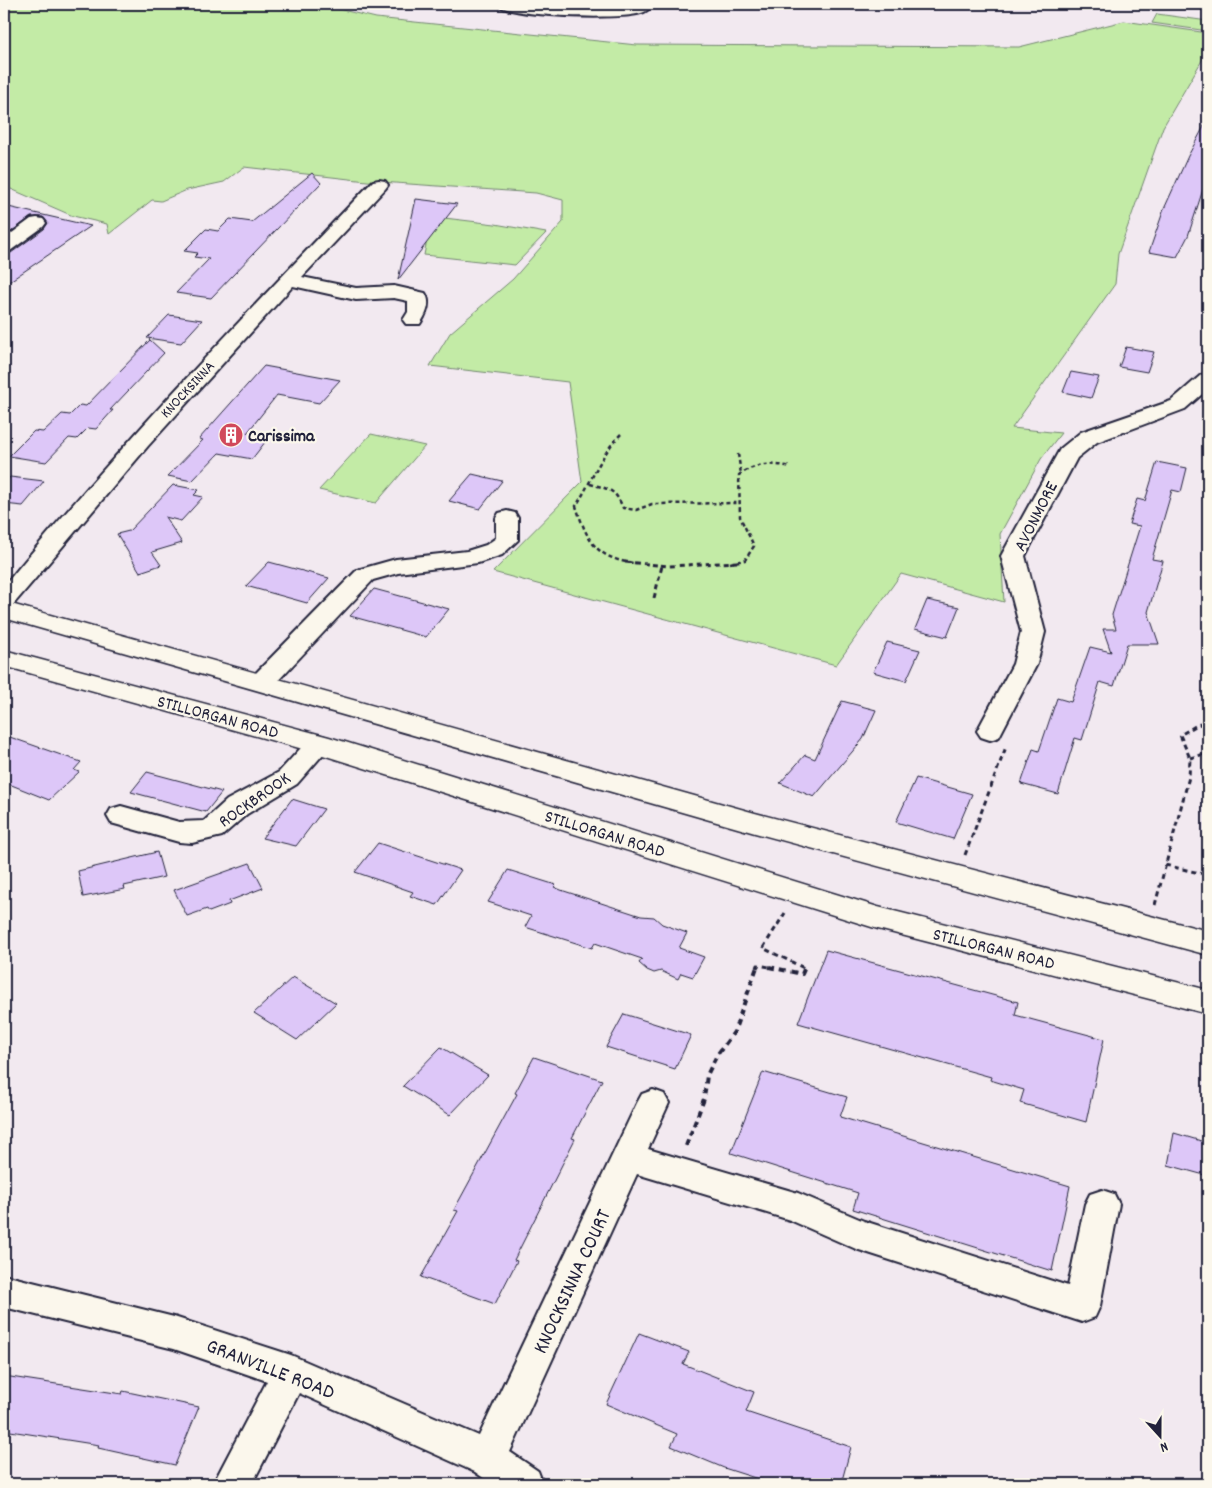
<svg xmlns="http://www.w3.org/2000/svg" width="1212" height="1488" font-family="Dekko,sans-serif">
<style>
.green{fill:#c3eba6;stroke:#728670}
.building{fill:#ddc7f8;stroke:#22223b}
.lines{fill:none;stroke-linecap:round;stroke-linejoin:round}
.minor-casing{stroke:#22223b;stroke-width:4}
.highway-casing{stroke:#22223b;stroke-width:3}
.path-far2{stroke:#22223b;stroke-width:2.5;stroke-dasharray:4 3;stroke-linecap:butt}
.path-far1{stroke:#22223b;stroke-width:3;stroke-dasharray:5 4;stroke-linecap:butt}
.path{stroke:#22223b;stroke-width:4;stroke-dasharray:6 5;stroke-linecap:butt}
.minor{fill:#fbf7ec;fill-rule:evenodd}
.highway{fill:#fbf7ec;fill-rule:evenodd}
.labels{text-anchor:middle;stroke-width:4.5;stroke-linejoin:round;paint-order:stroke}
.far-street-label{font-size:15px;fill:#22223b;stroke:#fbf7ec}
.poi-label{font-size:18px;font-weight:bold;fill:#22223b;stroke:#fbf7ec;text-anchor:start}
.street-label{font-size:18px;fill:#22223b;stroke:#fbf7ec}
.near-street-label{font-size:21px;fill:#22223b;stroke:#fbf7ec}
</style>
<rect width="100%" height="100%" fill="#f2e9f0"/>
<filter id="ink" filterUnits="userSpaceOnUse"><feTurbulence type="fractalNoise" baseFrequency=".02" numOctaves="2"/><feDisplacementMap in="SourceGraphic" scale="10" xChannelSelector="R" yChannelSelector="G"/><feConvolveMatrix kernelMatrix="1 2 1 2 8 2 1 2 1" color-interpolation-filters="sRGB"/></filter>
<g filter="url(#ink)">
<g class="green">
<polygon points="4,4 317,4 376,18 637,45 1019,47 1124,21 1208,33 1208,50 1163,127 1118,254 1115,284 1012,428 1061,433 1041,459 1000,534 1004,602 901,574 836,665 493,572 582,482 568,382 430,366 450,333 513,279 563,222 563,200 536,193 367,181 244,167 224,182 187,190 161,201 152,200 109,234 107,224 73,216 4,186"/>
<polygon points="1157,14 1208,21 1208,31 1152,23"/>
<polygon points="436,217 495,224 546,233 515,265 424,255 430,224"/>
<polygon points="371,434 425,446 376,503 319,490"/>
</g>
<g class="building">
<polygon points="1208,119 1208,174 1188,236 1177,257 1149,252 1164,209 1188,156"/>
<polygon points="312,173 321,183 211,298 176,293 209,259 194,257 198,253 184,251 206,229 218,231 230,219 252,222"/>
<polygon points="416,199 457,204 398,280"/>
<polygon points="4,206 91,226 4,285 4,254 11,253 44,229 48,223 43,217 31,217 4,237"/>
<polygon points="169,315 202,320 181,343 147,338"/>
<polygon points="150,340 164,353 110,410 113,410 96,429 88,428 77,439 69,438 46,462 9,456 34,431 43,432 62,414 70,415 80,405 86,406"/>
<polygon points="1126,347 1154,352 1147,372 1119,367"/>
<polygon points="264,366 340,380 319,403 277,395 247,433 269,437 252,459 219,453 192,481 168,476 203,440 199,439"/>
<polygon points="1071,372 1099,377 1091,398 1063,392"/>
<polygon points="1157,462 1187,468 1181,492 1172,490 1152,559 1163,561 1148,612 1159,644 1127,644 1114,686 1100,682 1082,740 1075,738 1058,794 1021,784 1033,749 1039,751 1057,698 1071,702 1090,647 1111,652 1103,629 1116,629 1112,615 1140,526 1129,524 1137,499 1145,501"/>
<polygon points="472,474 502,481 480,509 449,501"/>
<polygon points="10,477 44,481 23,506 4,504 4,484"/>
<polygon points="173,485 199,490 194,495 203,497 181,521 165,517 182,543 152,552 161,565 140,572 117,534 129,531"/>
<polygon points="269,562 329,578 307,603 246,586"/>
<polygon points="374,589 449,609 426,637 350,616"/>
<polygon points="927,600 959,607 947,637 915,629"/>
<polygon points="887,642 920,650 906,681 873,672"/>
<polygon points="842,701 876,710 863,739 814,797 780,783 805,755 815,759"/>
<polygon points="4,735 81,762 74,770 79,772 49,800 4,782"/>
<polygon points="147,772 222,792 206,812 131,792"/>
<polygon points="916,778 972,794 953,839 896,822"/>
<polygon points="292,799 324,809 296,846 262,838"/>
<polygon points="378,843 461,870 437,905 410,896 413,892 355,872"/>
<polygon points="157,852 164,877 124,886 125,889 83,897 78,871"/>
<polygon points="250,863 263,888 229,901 230,904 209,912 207,909 187,916 174,890"/>
<polygon points="508,870 556,885 554,887 561,890 641,916 654,917 662,924 687,933 679,948 704,957 693,977 681,973 678,979 661,971 654,973 647,970 639,963 642,959 595,943 592,948 525,927 531,916 488,902"/>
<polygon points="826,950 1018,1002 1015,1015 1104,1039 1086,1122 1020,1103 1024,1090 990,1080 991,1077 798,1023"/>
<polygon points="293,977 336,1003 297,1040 254,1013"/>
<polygon points="624,1014 691,1035 675,1069 606,1047"/>
<polygon points="441,1047 488,1075 450,1115 403,1086"/>
<polygon points="534,1057 602,1080 572,1138 575,1139 514,1260 517,1261 495,1304 421,1277 458,1211 454,1210 517,1094 515,1093"/>
<polygon points="763,1072 847,1097 840,1117 1070,1186 1052,1271 853,1209 858,1193 731,1153"/>
<polygon points="1174,1133 1208,1143 1208,1176 1168,1165"/>
<polygon points="639,1333 689,1352 683,1364 754,1392 746,1412 851,1447 841,1484 774,1484 724,1468 671,1446 677,1434 606,1404"/>
<polygon points="4,1376 122,1394 123,1391 199,1407 175,1465 98,1448 99,1445 4,1430"/>
</g>
<g class="lines">
<defs>
<g id="minor">
<path d="M 497,4 C 533,2 568,9 604,9 C 622,9 637,3 653,4 C 650,8 646,12 641,13 C 623,20 506,17 497,4 Z"/>
<path d="M 379,180 L 385,181 L 388,185 L 385,189 L 302,277 L 356,288 L 394,286 L 425,293 C 432,303 426,315 420,324 L 406,324 L 403,320 L 408,312 L 408,301 L 394,298 L 356,300 L 293,286 L 148,446 L 12,606 L 4,608 L 4,586 C 120,445 247,313 373,181 Z"/>
<polygon points="37,218 43,219 46,223 43,227 10,251 4,252 4,239 31,219"/>
<polygon points="1208,373 1208,389 1185,409 1097,442 1077,458 1025,556 1045,632 1037,664 999,737 990,740 981,737 977,731 1013,664 1021,632 1001,556 1060,449 1081,432 1171,401 1201,375"/>
<polygon points="507,511 515,513 518,518 518,540 502,555 478,563 398,573 373,580 272,687 263,689 254,687 250,681 254,675 357,570 396,559 467,551 486,545 496,538 496,518 499,513"/>
<polygon points="319,735 328,738 332,744 297,784 247,814 222,836 192,843 179,842 111,823 107,816 111,809 121,806 179,822 204,821 227,800 279,772 310,738"/>
<polygon points="653,1090 664,1094 669,1103 648,1149 798,1193 864,1221 1068,1286 1085,1204 1090,1194 1102,1190 1114,1194 1119,1204 1100,1306 1095,1317 1082,1322 856,1249 790,1220 637,1174 510,1452 538,1471 543,1484 492,1484 475,1472 299,1393 252,1484 213,1484 267,1381 174,1349 4,1307 4,1275 174,1317 291,1355 479,1436 637,1103 642,1094"/>
</g>
<g id="highway">
<polygon points="4,602 755,813 1208,931 1208,955 755,833 4,618"/>
<polygon points="4,650 329,737 878,907 1208,990 1208,1014 878,929 310,751 4,666"/>
</g>
</defs>
<use href="#minor" class="minor-casing"/>
<use href="#highway" class="highway-casing"/>
<g class="path-far2">
<path d="M 621,434 C 600,455 592,481 576,506 C 587,540 595,558 633,563"/>
<polyline points="738,454 741,474"/>
<path d="M 590,484 C 609,489 615,489 623,508 L 636,510 L 652,504 L 740,503"/>
<path d="M 730,563 L 745,560 L 754,546 L 740,517 L 739,475 C 756,463 772,463 791,467"/>
</g>
<g class="path-far1">
<polyline points="625,562 669,566 737,562"/>
<polyline points="654,598 662,566"/>
<polyline points="1190,758 1208,753"/>
<polyline points="965,855 1006,747"/>
<polyline points="1165,865 1208,875"/>
<polyline points="1155,905 1189,777 1190,758 1180,735 1197,725 1208,722"/>
<polyline points="785,913 763,948 804,968"/>
<polyline points="757,968 758,965 775,968"/>
</g>
<g class="path">
<polyline points="769,967 802,974 805,967"/>
<polyline points="686,1146 704,1099 707,1075 717,1055 734,1032 757,967"/>
</g>
<use href="#minor" class="minor"/>
<use href="#highway" class="highway"/>
</g>
</g>
<defs>
<symbol id="building-disc" viewBox="-11 -11 22 22"><circle r="9.5" fill="#d1495b" stroke="#fbf7ec"/><path d="M-4-6H4V6H1V3H-1V6H-4ZM-2.5-4.3h1.7v1.8h-1.7ZM.8-4.3h1.7v1.8H.8ZM-2.5-1h1.7V.8h-1.7ZM.8-1h1.7V.8H.8Z" fill="#fff"/></symbol>
</defs>
<g fill-rule="evenodd">
<use href="#building-disc" x="217" y="421" width="28" height="28"/>
</g>
<g class="labels">
<g class="far-street-label">
<text transform="translate(187 389) rotate(-47)" y="5">KNOCKSINNA</text>
</g>
<g class="poi-label">
<text x="248" y="441">Carissima</text>
</g>
<g class="street-label">
<text transform="translate(1035 516) rotate(-63)" y="6">AVONMORE</text>
<text transform="translate(218 716) rotate(15)" y="6">STILLORGAN ROAD</text>
<text transform="translate(254 799) rotate(-35)" y="6">ROCKBROOK</text>
<text transform="translate(605 833) rotate(17)" y="6">STILLORGAN ROAD</text>
<text transform="translate(994 948) rotate(14)" y="6">STILLORGAN ROAD</text>
</g>
<g class="near-street-label">
<text transform="translate(571 1281) rotate(-65)" y="7">KNOCKSINNA COURT</text>
<text transform="translate(271 1368) rotate(21)" y="7">GRANVILLE ROAD</text>
</g>
</g>
<rect width="1212" height="1488" fill="none" stroke="#fbf7ec" stroke-width="20"/>
<rect x="10" y="10" width="1192" height="1468" fill="none" stroke="#22223b" stroke-width="2" filter="url(#ink)"/>
<g transform="translate(1160 1436) rotate(159)" stroke="#fbf7ec" stroke-width="4" paint-order="stroke">
<path d="M0-4L9 19L0 12L-9 19Z" fill="#22223b"/>
<text y="-8" font-size="14" font-weight="bold" text-anchor="middle" fill="#22223b">N</text>
</g>
</svg>
